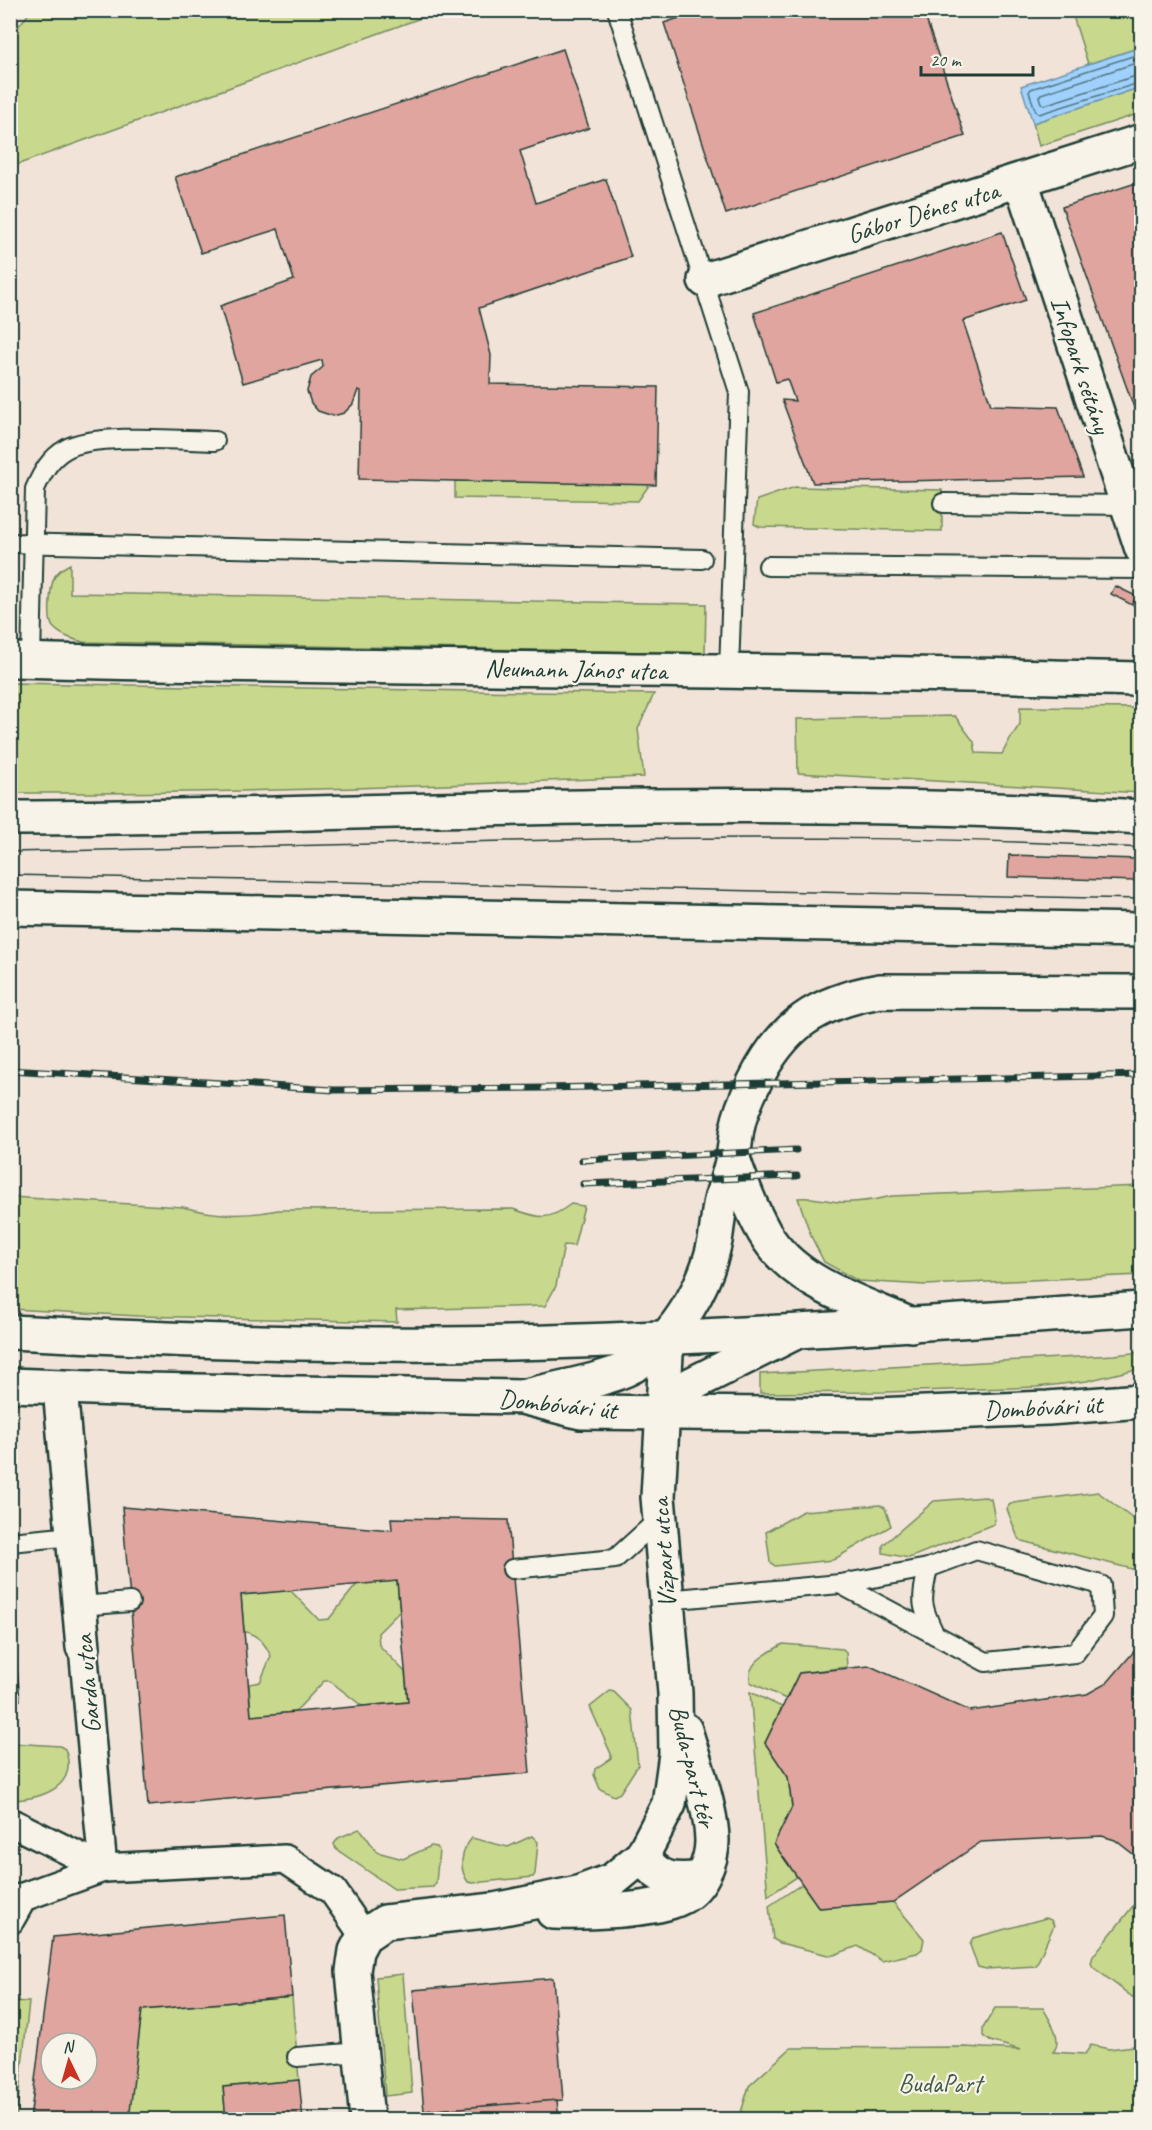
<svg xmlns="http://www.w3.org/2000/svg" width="1152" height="2130" font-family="Caveat,sans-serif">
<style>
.green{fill:#c8d88c;stroke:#748a60;stroke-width:1.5}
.water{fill:#a0d0fc;stroke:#6c95ac;stroke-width:1.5}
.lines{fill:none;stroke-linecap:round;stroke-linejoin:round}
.shore{stroke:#537884;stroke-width:1.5}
.building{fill:#dfa59e;stroke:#1f3d34;stroke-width:1.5;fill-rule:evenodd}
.service-casing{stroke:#1f3d34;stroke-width:22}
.pedestrian-casing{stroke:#1f3d34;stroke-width:32}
.minor-casing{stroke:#1f3d34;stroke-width:38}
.secondary-casing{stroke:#1f3d34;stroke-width:38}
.primary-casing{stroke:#1f3d34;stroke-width:38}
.service{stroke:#f7f3e8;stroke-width:18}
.pedestrian{stroke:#f7f3e8;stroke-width:27}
.minor{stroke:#f7f3e8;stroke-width:33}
.secondary{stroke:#f7f3e8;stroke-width:33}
.primary{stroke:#f7f3e8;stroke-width:33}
.tram{stroke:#1f3d34;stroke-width:1.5}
.rail-casing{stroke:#1f3d34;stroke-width:7}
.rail{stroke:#f7f3e8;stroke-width:4.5;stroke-dasharray:14;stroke-linecap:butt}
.labels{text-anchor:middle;stroke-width:4.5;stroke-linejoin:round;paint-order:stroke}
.street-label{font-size:26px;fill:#1f3d34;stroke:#f7f3e8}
.park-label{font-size:26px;fill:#415c46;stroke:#f7f3e8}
</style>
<rect width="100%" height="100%" fill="#f2e3d9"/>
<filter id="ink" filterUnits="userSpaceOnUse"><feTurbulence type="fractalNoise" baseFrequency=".0167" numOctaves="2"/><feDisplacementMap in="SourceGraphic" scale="12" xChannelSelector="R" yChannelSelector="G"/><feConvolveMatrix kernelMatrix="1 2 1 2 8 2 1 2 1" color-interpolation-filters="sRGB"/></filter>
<g filter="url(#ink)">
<g class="green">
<polygon points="1079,10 1141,11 1141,47 1088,64 1072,13"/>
<polygon points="31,11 31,10 440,11 11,167 11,35"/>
<polygon points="1141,87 1141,113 1039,146 1033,123"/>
<polygon points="455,481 650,484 638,501 455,498"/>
<polygon points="795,487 942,490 942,531 760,527 754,524 757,500"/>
<path d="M 70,564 L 70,593 L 706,604 L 705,653 L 83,642 C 73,639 61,636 53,627 C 47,620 50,584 55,576 C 59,570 64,567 70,564 Z"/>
<path d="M 11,683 L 654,694 L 638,729 L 644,777 C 433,786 222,794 11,793 Z"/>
<polygon points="1020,707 1141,708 1141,793 798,773 797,719 955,716 974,742 976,753 1002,754 1010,739 1020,724"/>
<path d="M 1141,1186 L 1141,1275 L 925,1285 L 858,1281 L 824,1262 L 811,1236 L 798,1198 C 813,1196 825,1201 840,1202 C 858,1203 875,1200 892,1196 Z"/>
<path d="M 10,1197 L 183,1207 C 215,1216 245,1217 278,1210 L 513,1209 C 540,1218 547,1222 571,1204 L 584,1206 L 574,1246 L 564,1245 L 556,1286 L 545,1306 L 396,1310 L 397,1322 L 138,1316 L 11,1309 Z"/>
<polygon points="1141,1352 1141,1368 1087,1381 1037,1387 886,1392 760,1393 760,1374 1114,1355"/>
<polygon points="1098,1492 1141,1525 1141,1570 1136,1570 1022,1541 1018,1538 1007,1509 1009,1505 1013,1503"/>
<polygon points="985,1497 991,1499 995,1519 994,1524 909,1558 883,1553 883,1545 934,1501"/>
<polygon points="880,1505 885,1508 891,1526 833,1560 775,1566 770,1562 766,1532 803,1511"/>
<path d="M 397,1581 L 400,1611 L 378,1633 L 379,1645 L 405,1672 L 408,1702 L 362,1706 L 330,1681 L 324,1681 L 295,1712 L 251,1716 L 249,1684 L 260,1682 L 271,1656 C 264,1642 259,1636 244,1631 L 241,1595 L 290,1590 L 319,1620 L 329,1619 L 357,1584 Z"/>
<path d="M 783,1644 L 843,1649 L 846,1652 L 847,1667 L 799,1673 L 786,1699 L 750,1682 C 747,1661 767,1654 783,1644 Z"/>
<polygon points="610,1691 614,1692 632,1710 638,1765 620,1793 614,1796 600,1789 594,1775 595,1769 611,1758 611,1754 590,1707"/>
<polygon points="750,1692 782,1707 765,1743 788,1777 792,1807 774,1844 797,1877 768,1896"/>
<path d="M 11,1743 L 60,1746 L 65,1749 C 79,1786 44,1798 14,1800 L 11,1796 Z"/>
<polygon points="359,1829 362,1831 377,1852 403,1859 431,1846 437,1847 439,1850 436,1883 433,1887 394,1889 336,1849 334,1844 338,1838"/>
<path d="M 532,1836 L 538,1842 L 535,1874 L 533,1877 L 473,1883 L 468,1882 C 458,1868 461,1851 472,1838 L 508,1847 Z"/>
<polygon points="802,1884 819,1908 893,1902 924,1939 922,1949 917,1953 882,1961 858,1946 834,1955 828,1955 780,1943 773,1939 769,1906"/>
<polygon points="1141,1896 1141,1999 1135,1999 1093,1967 1091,1963 1093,1956"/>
<polygon points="1046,1918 1051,1920 1054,1925 1036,1966 986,1969 978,1967 970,1945 973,1938"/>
<polygon points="403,1974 412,2093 385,2096 376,1977"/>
<polygon points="292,1997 299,2080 223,2087 226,2119 128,2120 142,2010"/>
<polygon points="10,2001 29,2002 16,2120 10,2119"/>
<path d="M 995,2008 L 1043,2008 C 1050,2021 1064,2040 1053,2052 L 1085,2054 L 1091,2045 L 1109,2049 L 1134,2046 L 1141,2050 L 1141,2119 L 739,2119 L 749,2086 L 791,2048 L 965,2047 L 1021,2050 L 990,2041 L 983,2036 L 983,2028 Z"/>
</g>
<polygon class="water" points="1141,47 1141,87 1033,123 1021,86"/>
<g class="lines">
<g class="shore">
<polyline points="1142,53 1031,89 1029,92 1036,112 1039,114 1142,82"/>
<polyline points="1142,61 1041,94 1039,97 1041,103 1044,105 1142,74"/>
</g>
</g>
<g class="building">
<polygon points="703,10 923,10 965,136 726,214 664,23"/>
<polygon points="563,49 589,128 520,151 536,203 606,179 631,257 479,308 491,355 490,384 658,387 656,485 359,479 361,391 358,390 353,404 344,413 333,416 318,411 311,403 307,391 311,377 323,367 322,360 243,383 220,306 294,280 278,229 201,253 175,177"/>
<polygon points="1142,181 1142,430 1062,207"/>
<polygon points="1002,232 1026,300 963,321 991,405 1058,407 1083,477 813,483 782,400 795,401 787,379 776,382 754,313"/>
<polygon points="1115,586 1136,596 1132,605 1111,594"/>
<polygon points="1009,855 1137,859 1136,881 1008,877"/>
<path d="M 122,1507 L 392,1530 L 391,1518 L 508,1520 L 530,1773 L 148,1806 ZM 397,1581 L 408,1702 L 251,1716 L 241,1595 Z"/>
<polygon points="10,1597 20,1700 10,1701"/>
<polygon points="1142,1642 1142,1861 1115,1840 1102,1836 981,1842 893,1902 819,1908 774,1844 792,1807 788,1777 765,1743 799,1673 870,1666 970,1711 1087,1694 1107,1683"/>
<path d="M 285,1915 L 292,1997 L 142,2010 L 129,2120 L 30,2120 L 53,1937 ZM 51,2043 L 87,2043 L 87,2079 L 51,2079 Z"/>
<polygon points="553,1978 563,2100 424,2111 413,1990"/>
<polygon points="299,2080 303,2120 226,2120 223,2087"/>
<polygon points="557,2100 559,2120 425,2120 424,2111"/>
</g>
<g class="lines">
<defs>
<g id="service">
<polyline points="617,10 739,392 729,670"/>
<polyline points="943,503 1134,505"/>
<polyline points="10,543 702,559"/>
<polyline points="768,566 1142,569"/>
<path d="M 31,660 L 35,489 C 42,473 50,458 66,449 C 93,433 180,440 215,441"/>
<polyline points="10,1542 73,1536"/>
<path d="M 928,1568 C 921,1601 920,1604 935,1635"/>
<polyline points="512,1569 615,1559 659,1519"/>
<polyline points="666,1600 840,1584 928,1568 976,1550 1101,1585 1103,1616 1075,1653 986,1662 840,1584"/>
<polyline points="80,1606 130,1602"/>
<polyline points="297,2057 361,2052"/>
</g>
<g id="pedestrian">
<polyline points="83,1647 103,1868"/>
<polyline points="10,1822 103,1868 285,1859 333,1891 364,1936"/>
<polyline points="10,1920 23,1897 103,1868"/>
</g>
<g id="minor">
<polyline points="1021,181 1142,549"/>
<polyline points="705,280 1142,141"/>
<path d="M 10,660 C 387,669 765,669 1142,679"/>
<polyline points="60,1388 83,1647"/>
<polyline points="662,1412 692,1384 796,1332"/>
<path d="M 642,1856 C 658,1880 673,1882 701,1878"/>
<path d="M 553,1912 C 582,1913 656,1911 680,1898 C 700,1889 712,1862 712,1841 C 712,1811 694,1760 685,1730"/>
<polyline points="367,2120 353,1971 356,1951 364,1936 385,1922 494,1910 578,1893 613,1880 642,1856 669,1804 676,1754 675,1693 658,1497 667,1337"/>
</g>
<g id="secondary">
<path d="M 10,1332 C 177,1340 344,1347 511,1343 C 721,1338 931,1323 1142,1309"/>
<polyline points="10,1385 145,1390 522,1397 581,1412 875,1415 1048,1408 1142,1401"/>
</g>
<g id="primary">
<path d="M 10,818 C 223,818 435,808 647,806 C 812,804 977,807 1142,817"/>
<polyline points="10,908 1142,930"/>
<path d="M 733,1159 C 742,1184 751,1209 764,1232 C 794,1284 860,1302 911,1325"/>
<path d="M 522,1397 C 554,1388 614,1380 639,1362 C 677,1335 706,1286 715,1241 C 717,1229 718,1217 720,1205 C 723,1190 729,1176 732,1161 C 735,1151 735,1140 737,1129 C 740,1113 747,1097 754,1083 C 782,1025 817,1002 880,991 L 1142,992"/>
</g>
</defs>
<use href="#service" class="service-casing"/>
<use href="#pedestrian" class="pedestrian-casing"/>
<use href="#minor" class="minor-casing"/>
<use href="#secondary" class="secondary-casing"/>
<use href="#primary" class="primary-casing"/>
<use href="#service" class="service"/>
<use href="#pedestrian" class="pedestrian"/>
<use href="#minor" class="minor"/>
<use href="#secondary" class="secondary"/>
<use href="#primary" class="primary"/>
<g class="tram">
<path d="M 10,852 C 208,847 405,842 602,839 C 782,837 962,837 1142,848"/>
<polyline points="10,875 1142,899"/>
</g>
<defs>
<g id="rail">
<polyline points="10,1070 334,1090 546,1088 1142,1075"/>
<polyline points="582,1160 796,1150"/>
<polyline points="583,1184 797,1176"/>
</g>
</defs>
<use href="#rail" class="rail-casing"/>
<use href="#rail" class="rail"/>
</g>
</g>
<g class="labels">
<g class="street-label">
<text transform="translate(923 212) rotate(-17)" y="9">Gábor Dénes utca</text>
<text transform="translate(1081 365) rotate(72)" y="9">Infopark sétány</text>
<text transform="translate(576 669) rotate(1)" y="9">Neumann János utca</text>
<text transform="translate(558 1404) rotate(6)" y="9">Dombóvári út</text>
<text transform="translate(1043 1407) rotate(-3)" y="9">Dombóvári út</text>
<text transform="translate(663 1553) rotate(-94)" y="9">Vízpart utca</text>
<text transform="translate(87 1684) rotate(-95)" y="9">Garda utca</text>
<text transform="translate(693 1766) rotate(76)" y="9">Buda-part tér</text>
</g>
<g class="park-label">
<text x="940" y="2092">BudaPart</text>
</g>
</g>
<rect width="1152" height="2130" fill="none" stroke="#f7f3e8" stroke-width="36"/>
<rect x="18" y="18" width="1116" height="2094" fill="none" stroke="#1f3d34" stroke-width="2" filter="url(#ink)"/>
<g transform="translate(69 2061) rotate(355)"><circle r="28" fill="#f7f3e8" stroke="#a1aaa0" stroke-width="1.5"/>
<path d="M0-4.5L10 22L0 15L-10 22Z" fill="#c8321e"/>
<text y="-9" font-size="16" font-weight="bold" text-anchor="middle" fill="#1f3d34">N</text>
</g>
<path d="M921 66v9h112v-9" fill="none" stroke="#1f3d34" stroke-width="3"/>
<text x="930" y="66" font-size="18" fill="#1f3d34" stroke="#f7f3e8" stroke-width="4.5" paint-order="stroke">20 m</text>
</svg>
